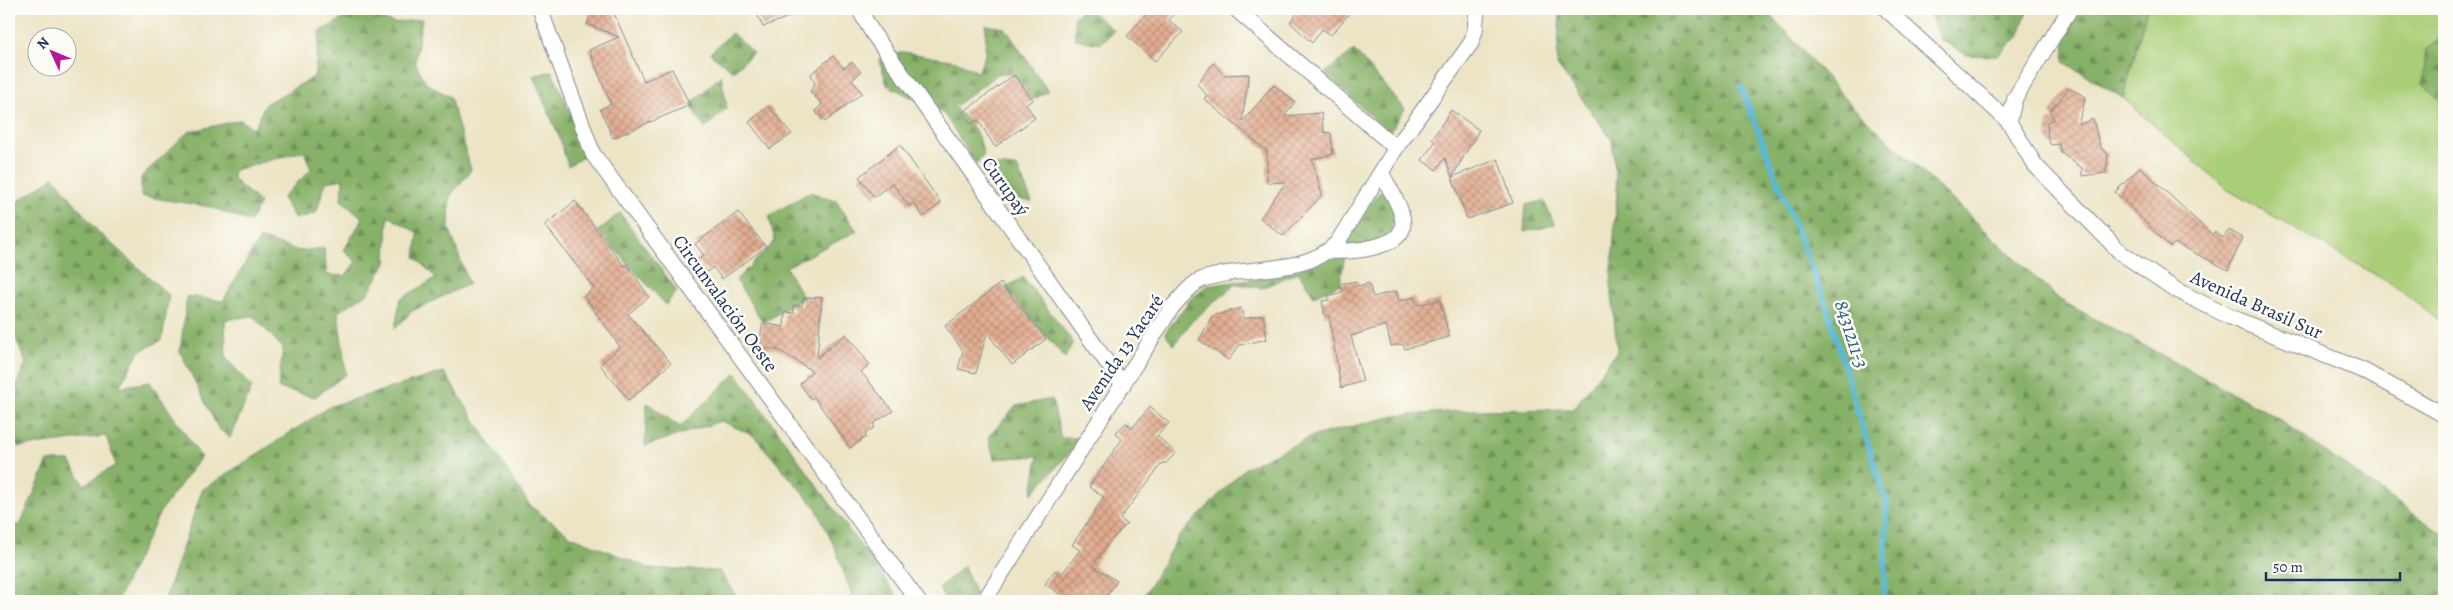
<svg xmlns="http://www.w3.org/2000/svg" width="2453" height="610" font-family="Alegreya,serif">
<style>
.green{fill:#aace77;stroke:#627e6a}
.forest{fill:url(#forest-firs);stroke:#517063}
.lines{fill:none;stroke-linecap:round;stroke-linejoin:round}
.stream{stroke:#59b9d7;stroke-width:5.5}
.building{fill:url(#building-cross-hatch)}
.minor-casing{stroke:#848a92;stroke-width:17}
.minor{stroke:#fff;stroke-width:15}
.labels{text-anchor:middle;stroke-width:5;stroke-linejoin:round;paint-order:stroke}
.street-label{font-size:19px;fill:#1b2f5e;stroke:#fdfcf7}
.water-label{font-size:20px;font-style:italic;fill:#315f88;stroke:#fdfcf7}
</style>
<defs>
<pattern id="forest-firs" width="22" height="20" patternUnits="userSpaceOnUse" patternTransform="scale(1.25)"><rect width="22" height="20" fill="#87b168"/><path d="M5 1l3.5 6h-7zM16 11l3.5 6h-7z" fill="#6e9059"/></pattern>
<pattern id="building-cross-hatch" width="8" height="8" patternUnits="userSpaceOnUse" patternTransform="scale(1.25)"><rect width="8" height="8" fill="#e3ad8f"/><path d="M0 0l8 8M0 8l8-8" fill="none" stroke="#b78d78"/></pattern>
</defs>
<rect width="100%" height="100%" fill="#fdfcf7"/>
<filter id="ink" filterUnits="userSpaceOnUse"><feTurbulence type="fractalNoise" baseFrequency=".02" numOctaves="2"/><feDisplacementMap in="SourceGraphic" scale="10" xChannelSelector="R" yChannelSelector="G"/><feConvolveMatrix kernelMatrix="1 2 1 2 8 2 1 2 1" color-interpolation-filters="sRGB"/></filter>
<filter id="wash" filterUnits="userSpaceOnUse"><feTurbulence type="fractalNoise" baseFrequency=".0096" numOctaves="4" result="noise"/><feDisplacementMap in="SourceGraphic" scale="20" xChannelSelector="R" yChannelSelector="G"/><feGaussianBlur stdDeviation="1.12" result="paint"/><feColorMatrix in="noise" values="0 0 0 0 0 0 0 0 0 0 0 0 0 0 0 0 0 1.4 0 .05"/><feComposite in="paint" operator="in"/></filter>
<g filter="url(#wash)">
<rect width="100%" height="100%" fill="#ece4c5"/>
<polygon class="green" points="2147,9 2444,9 2444,324 2398,288 2228,190 2123,98"/>
<g class="forest">
<polygon points="1084,9 1089,9 1114,31 1100,44 1075,39 1074,17"/>
<polygon points="1560,9 1765,9 1855,109 2060,300 2271,414 2444,535 2444,601 1141,601 1178,537 1245,468 1313,436 1395,416 1472,410 1573,409 1617,351 1611,284 1617,191 1612,140 1557,65"/>
<polygon points="1928,9 2028,9 2018,37 1997,56 1967,55 1940,39"/>
<polygon points="2067,9 2147,9 2123,98 2064,62"/>
<polygon points="357,10 393,23 422,19 415,62 426,83 450,97 471,170 450,196 449,228 469,284 412,311 395,329 400,299 436,278 415,257 418,233 388,216 386,262 369,292 338,312 346,374 315,397 278,388 283,348 253,316 225,320 226,358 252,387 230,438 218,428 180,352 187,296 223,301 260,238 299,251 324,248 327,275 345,276 356,262 344,250 363,218 341,200 343,179 326,182 316,213 295,219 282,198 311,169 304,151 234,170 233,179 260,203 250,222 211,207 141,196 141,177 188,132 240,120 254,129 265,104 314,77 320,32"/>
<path d="M 986,25 L 1005,28 L 1048,91 L 1033,100 L 1014,75 L 999,73 L 954,107 C 972,125 977,129 984,155 L 976,164 L 944,114 L 887,85 L 879,59 L 903,52 L 956,61 L 978,72 L 985,56 Z"/>
<polygon points="732,33 753,53 733,71 710,53"/>
<polygon points="2444,35 2444,105 2423,83 2426,49"/>
<polygon points="1354,50 1405,109 1389,133 1325,73"/>
<polygon points="552,71 588,154 568,166 560,139 533,76"/>
<polygon points="721,75 727,108 705,128 690,105"/>
<polygon points="989,165 1017,167 1032,202 1000,195"/>
<path d="M 54,177 L 97,231 L 169,295 L 162,340 L 140,351 L 119,387 L 150,382 L 201,457 L 160,512 L 117,601 L 9,601 L 9,526 L 20,525 L 48,461 L 70,461 L 84,485 L 116,465 L 106,436 L 18,447 C 1,409 11,398 26,363 L 13,332 L 9,332 L 9,204 L 14,204 Z"/>
<polygon points="1400,189 1389,242 1345,255 1340,284 1314,296 1298,272 1262,288 1236,284 1192,321 1174,345 1165,333 1190,300 1206,286 1270,277 1323,262 1380,192"/>
<polygon points="810,192 836,201 857,231 786,267 803,298 763,323 736,280 775,241 769,216"/>
<polygon points="1544,201 1555,225 1524,232 1526,205"/>
<polygon points="620,213 677,291 666,305 598,231"/>
<polygon points="1023,277 1073,342 1065,358 1005,288"/>
<polygon points="444,372 530,506 571,536 649,568 720,571 739,601 164,601 202,490 331,406"/>
<polygon points="736,373 896,595 891,601 851,601 851,593 835,548 816,508 753,435 721,421 645,446 647,403 680,427"/>
<polygon points="1052,399 1061,438 1083,438 1032,494 1038,456 994,459 988,437 1016,406"/>
<polygon points="964,566 976,595 968,601 945,601 939,588"/>
</g>
<g class="lines">
<polyline class="stream" points="1741,87 1828,310 1859,416 1887,503 1884,601"/>
</g>
<g id="blocks">
<g class="building">
<polygon points="592,9 612,9 644,81 672,69 690,105 613,138 600,109 611,104 589,50 619,37 587,24"/>
<polygon points="755,9 806,9 806,10 763,27"/>
<polygon points="1151,9 1178,9 1169,20 1183,32 1155,61 1127,36"/>
<polygon points="1301,9 1353,9 1331,35 1322,29 1312,43 1290,22"/>
<polygon points="833,56 844,68 852,62 861,72 852,80 862,93 825,122 815,111 822,104 810,92 815,84 811,74"/>
<polygon points="1213,63 1224,75 1249,74 1242,122 1274,85 1295,102 1284,116 1321,113 1324,132 1331,133 1333,154 1312,159 1322,195 1283,236 1260,218 1286,182 1267,183 1267,151 1204,99 1207,95 1197,84"/>
<polygon points="1014,75 1033,100 1026,104 1035,118 995,147 978,120 971,124 963,112"/>
<polygon points="2069,88 2086,97 2078,125 2093,119 2100,147 2108,154 2106,173 2082,176 2082,168 2061,153 2059,144 2051,145 2048,139 2047,122 2054,119 2050,112"/>
<polygon points="768,106 792,134 770,149 749,122"/>
<polygon points="1451,110 1479,130 1452,177 1445,158 1436,170 1422,160 1435,142 1432,139"/>
<polygon points="900,145 941,203 923,217 914,203 909,206 892,183 874,197 859,177"/>
<polygon points="1498,159 1513,203 1467,219 1452,177"/>
<polygon points="2140,167 2212,235 2214,232 2223,238 2229,230 2243,238 2228,270 2175,243 2170,247 2115,192"/>
<polygon points="575,201 624,266 627,264 649,297 628,314 671,363 629,400 600,365 620,347 584,296 594,288 545,225"/>
<polygon points="738,212 766,247 722,279 713,267 707,272 697,260 704,255 695,244"/>
<polygon points="1356,281 1358,286 1369,283 1373,297 1396,291 1399,301 1414,297 1417,305 1440,300 1449,337 1405,349 1403,344 1391,346 1386,325 1351,336 1363,381 1341,388 1329,316 1325,316 1322,301 1329,300 1328,296 1342,292 1340,284"/>
<polygon points="1001,283 1046,339 1012,365 987,333 976,373 958,369 963,351 945,326"/>
<polygon points="822,297 817,358 846,334 870,365 861,372 893,411 873,424 875,427 865,434 866,437 850,448 814,397 811,399 800,384 812,371 779,350 758,347 763,323 784,327 785,312 794,313 793,305 802,306 803,298"/>
<polygon points="1241,308 1244,319 1263,315 1267,339 1240,345 1228,360 1199,340 1212,316"/>
<polygon points="1150,407 1169,423 1157,436 1176,453 1165,464 1163,462 1120,519 1127,524 1111,540 1093,566 1117,581 1103,601 1070,601 1045,584 1055,570 1061,575 1080,550 1072,545 1104,497 1089,487 1122,439 1115,433 1126,423 1132,428"/>
</g>
</g>
</g>
<g filter="url(#ink)">
<use href="#blocks" fill-opacity="0" stroke="#848a92" stroke-width="1"/>
<g class="lines">
<defs>
<g id="minor">
<polyline points="540,9 593,154 918,601"/>
<polyline points="859,9 872,32 1123,385"/>
<polyline points="1236,9 1396,148"/>
<polyline points="1886,9 2009,122 2035,165 2121,253 2176,290 2230,317 2364,371 2444,415"/>
<polyline points="2009,122 2015,98 2070,9"/>
<path d="M 1330,251 C 1348,252 1404,249 1403,223 C 1402,206 1388,187 1381,172"/>
<path d="M 984,601 L 1172,307 C 1180,299 1191,284 1201,280 C 1244,264 1303,277 1337,243 L 1396,148 L 1471,43 L 1475,31 L 1477,9"/>
</g>
</defs>
<use href="#minor" class="minor-casing"/>
<use href="#minor" class="minor"/>
</g>
</g>
<g class="labels">
<g class="street-label">
<text transform="translate(1006 186) rotate(55)" y="7">Curupa´y</text>
<text transform="translate(726 303) rotate(54)" y="7">Circunvalación Oeste</text>
<text transform="translate(2257 304) rotate(24)" y="7">Avenida Brasil Sur</text>
<text transform="translate(1121 352) rotate(-56)" y="7">Avenida 13 Yacaré</text>
</g>
<g class="water-label">
<text transform="translate(1852 334) rotate(72)" y="7">8431211-3</text>
</g>
</g>
<rect width="2453" height="610" fill="none" stroke="#fdfcf7" stroke-width="30"/>
<g transform="translate(52 52) rotate(314)"><circle r="24" fill="#fdfcf7" stroke="#a3aaba"/>
<path d="M0-4L9 19L0 12L-9 19Z" fill="#b5179e"/>
<text y="-8" font-size="14" font-weight="bold" text-anchor="middle" fill="#1b2f5e">N</text>
</g>
<path d="M2266 572v8h134v-8" fill="none" stroke="#1b2f5e" stroke-width="2.5"/>
<text x="2273" y="572" font-size="15" fill="#1b2f5e" stroke="#fdfcf7" stroke-width="4" paint-order="stroke">50 m</text>
</svg>
